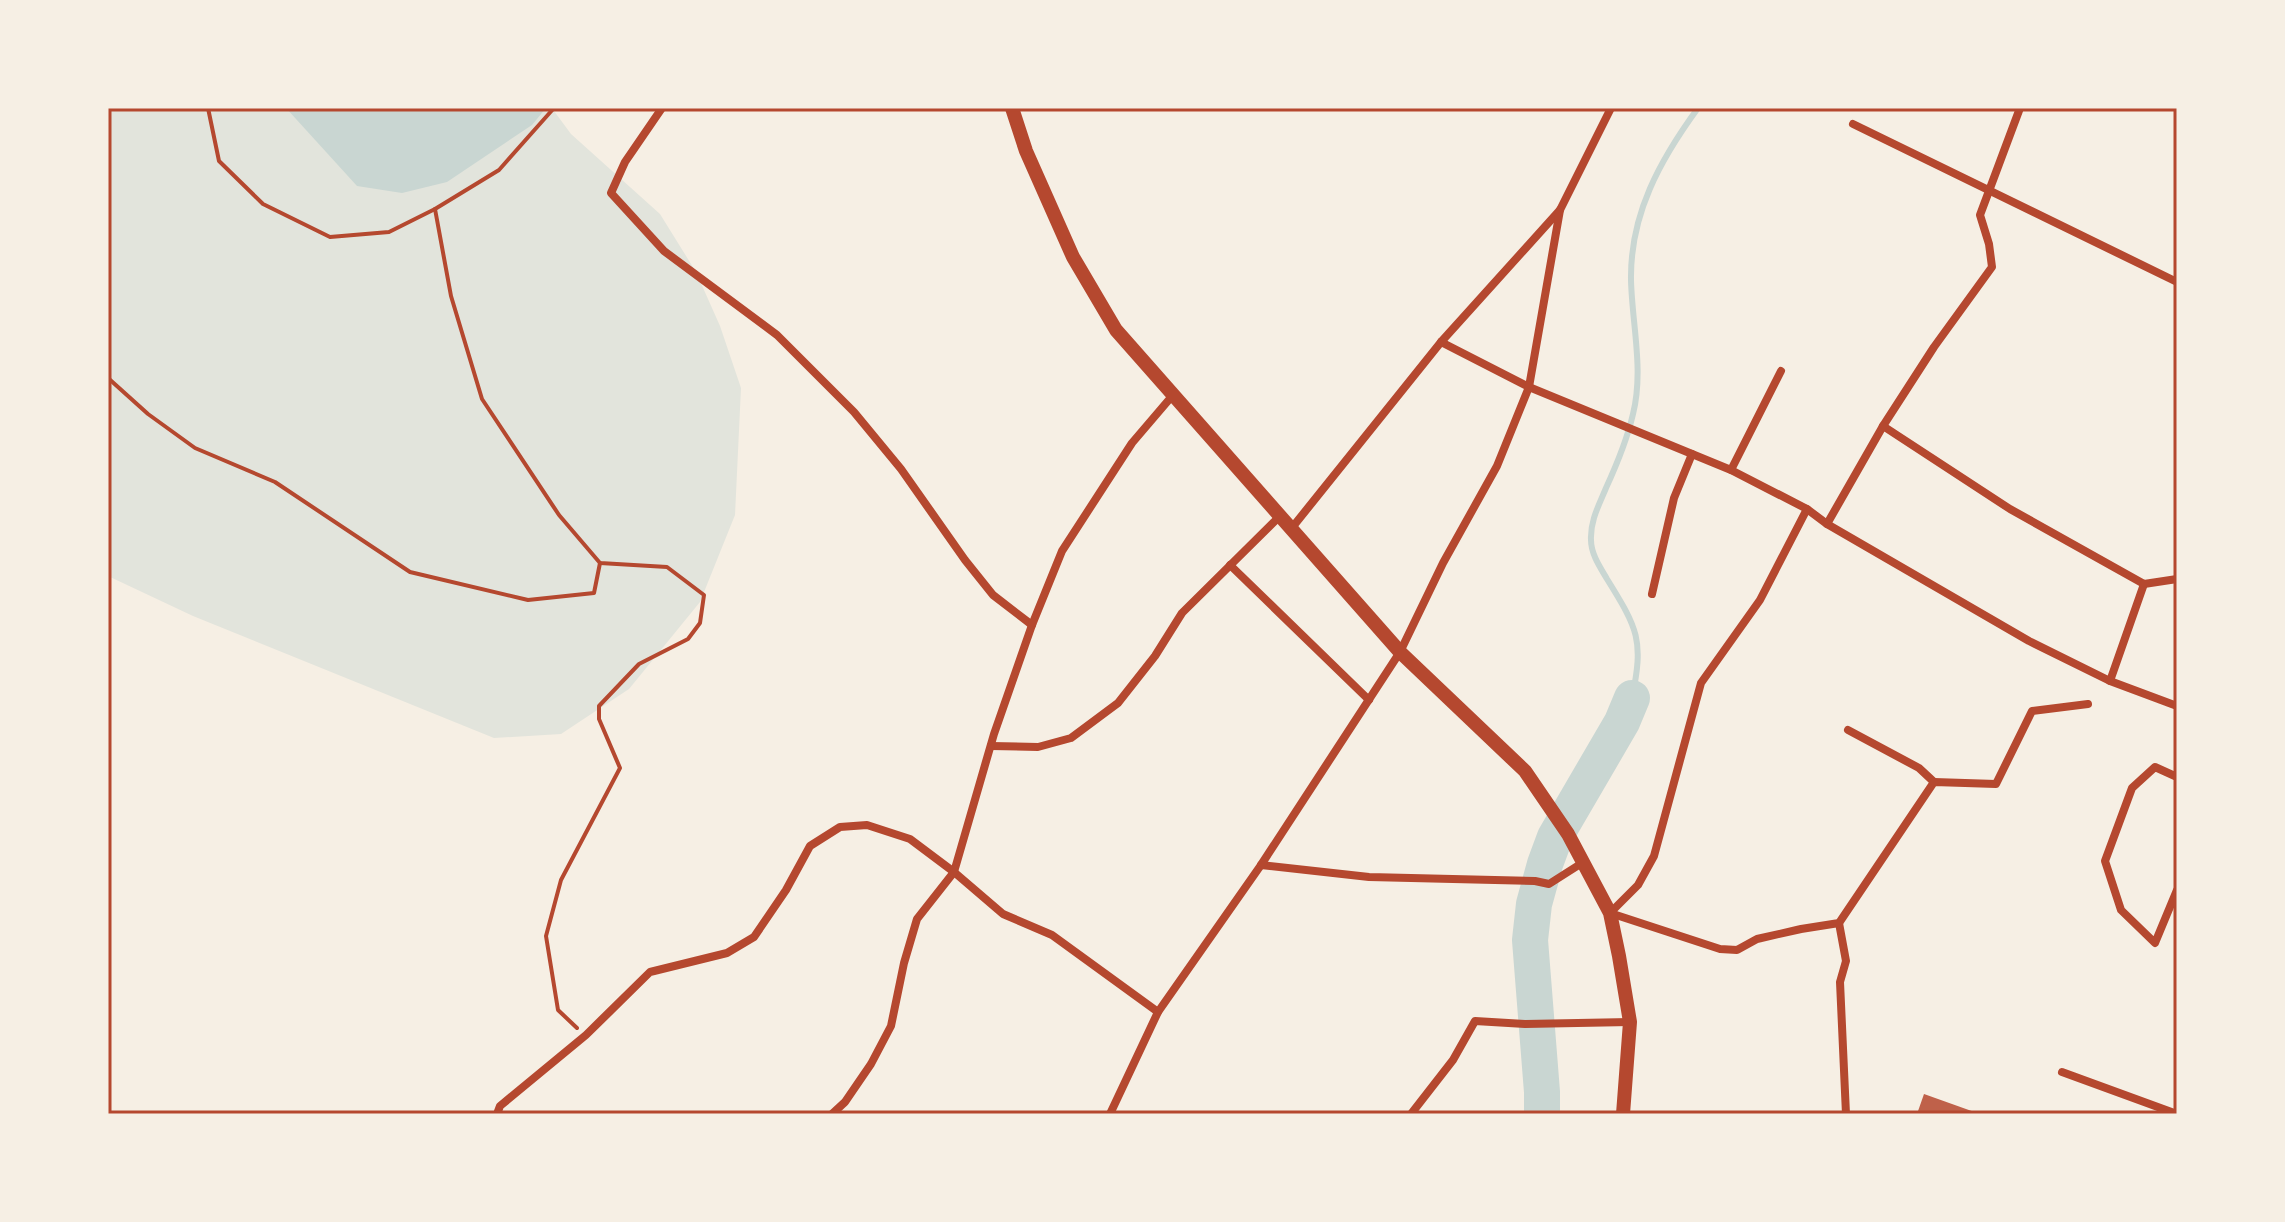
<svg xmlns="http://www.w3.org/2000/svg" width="2285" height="1222" font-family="'Public Sans',sans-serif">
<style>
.green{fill:#e2e4dc}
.water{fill:#c9d6d2}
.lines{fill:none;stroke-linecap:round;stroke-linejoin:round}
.stream{stroke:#c9d6d2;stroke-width:6}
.river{stroke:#c9d6d2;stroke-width:36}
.building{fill:#bf614a}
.path{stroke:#b5482f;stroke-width:4}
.minor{stroke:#b5482f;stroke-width:8}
.tertiary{stroke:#b5482f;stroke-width:14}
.neatline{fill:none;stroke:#b5482f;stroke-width:3}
</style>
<rect width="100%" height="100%" fill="#f6efe4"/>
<polygon class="green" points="108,108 546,108 554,111 571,134 660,214 696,272 720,326 741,388 735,515 700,602 629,689 561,734 494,738 193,616 108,576"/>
<polygon class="water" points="286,108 546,108 532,125 447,182 402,193 357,186"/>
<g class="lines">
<path class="stream" d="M 1632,698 C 1644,640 1638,629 1607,579 C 1600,567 1591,554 1591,540 C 1590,521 1599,505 1606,488 C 1617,464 1627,440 1633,414 C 1644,370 1632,324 1631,280 C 1630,214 1660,160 1698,108"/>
<polyline class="river" points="1542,1114 1542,1092 1530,940 1534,904 1545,864 1555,837 1622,722 1632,698"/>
</g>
<polygon class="building" points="1924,1094 1980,1114 1917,1114"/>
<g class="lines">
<g class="path">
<polyline points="208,108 219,161 263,204 330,237 389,232 435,209 499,170 554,108"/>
<polyline points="435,209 451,296 482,399 559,515 600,563 667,567 704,595 700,623 688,639 639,664 599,706 599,719 620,768 561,880 546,936 558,1010 577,1028"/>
<polyline points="108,378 148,414 195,448 275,482 410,572 528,600 594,593 600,563"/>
</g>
<g class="minor">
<polyline points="662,108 625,162 611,193 664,251 777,335 854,412 901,469 965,560 993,595 1032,625"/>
<polyline points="1853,124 2177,282"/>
<polyline points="1441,342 1529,387 1731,470 1807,509 1827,524 2029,641 2110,681 2177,706"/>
<polyline points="1883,426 1934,347 1992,267 1989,244 1980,215 2020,108"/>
<polyline points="1731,470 1781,371"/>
<polyline points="1807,509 1760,600 1701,683 1654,856 1638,885 1610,913 1720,949 1737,950 1757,939 1801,929 1839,923 1934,782 1996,784 2032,711 2088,704"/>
<polyline points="1827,524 1883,426 2010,509 2144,584 2177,579"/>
<polyline points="1291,529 1441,342 1560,210 1611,108"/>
<polyline points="1230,565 1369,700"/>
<polyline points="1652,594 1674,498 1692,454"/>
<polyline points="2110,681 2144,584"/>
<polyline points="1848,730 1919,768 1934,782"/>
<polyline points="991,746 1038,747 1071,738 1118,703 1155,656 1182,613 1279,517"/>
<polyline points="2177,777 2155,767 2132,788 2105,861 2121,910 2155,943 2177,890"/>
<polyline points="1261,865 1369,877 1535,881 1549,884 1582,863"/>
<polyline points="1839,923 1846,961 1840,982 1846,1114"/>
<polyline points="2062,1072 2177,1114"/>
<polyline points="497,1114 500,1106 586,1035 650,972 727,953 754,937 786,890 810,846 840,827 867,825 910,839 954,872 1003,914 1052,935 1158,1012"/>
<polyline points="832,1114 845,1102 871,1064 891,1026 904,963 917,919 954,872 994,734 1032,625 1062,551 1132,443 1173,395"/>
<polyline points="1110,1114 1158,1012 1261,865 1400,652 1443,563 1497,466 1529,387 1560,210"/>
<polyline points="1411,1114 1453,1060 1475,1021 1525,1024 1630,1022"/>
</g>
<polyline class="tertiary" points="1012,108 1026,151 1073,257 1116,330 1400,652 1525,771 1568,834 1610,913 1619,956 1630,1022 1623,1114"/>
</g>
<rect width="2285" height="1222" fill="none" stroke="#f6efe4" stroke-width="220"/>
<rect x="110" y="110" width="2065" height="1002" class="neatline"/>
</svg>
